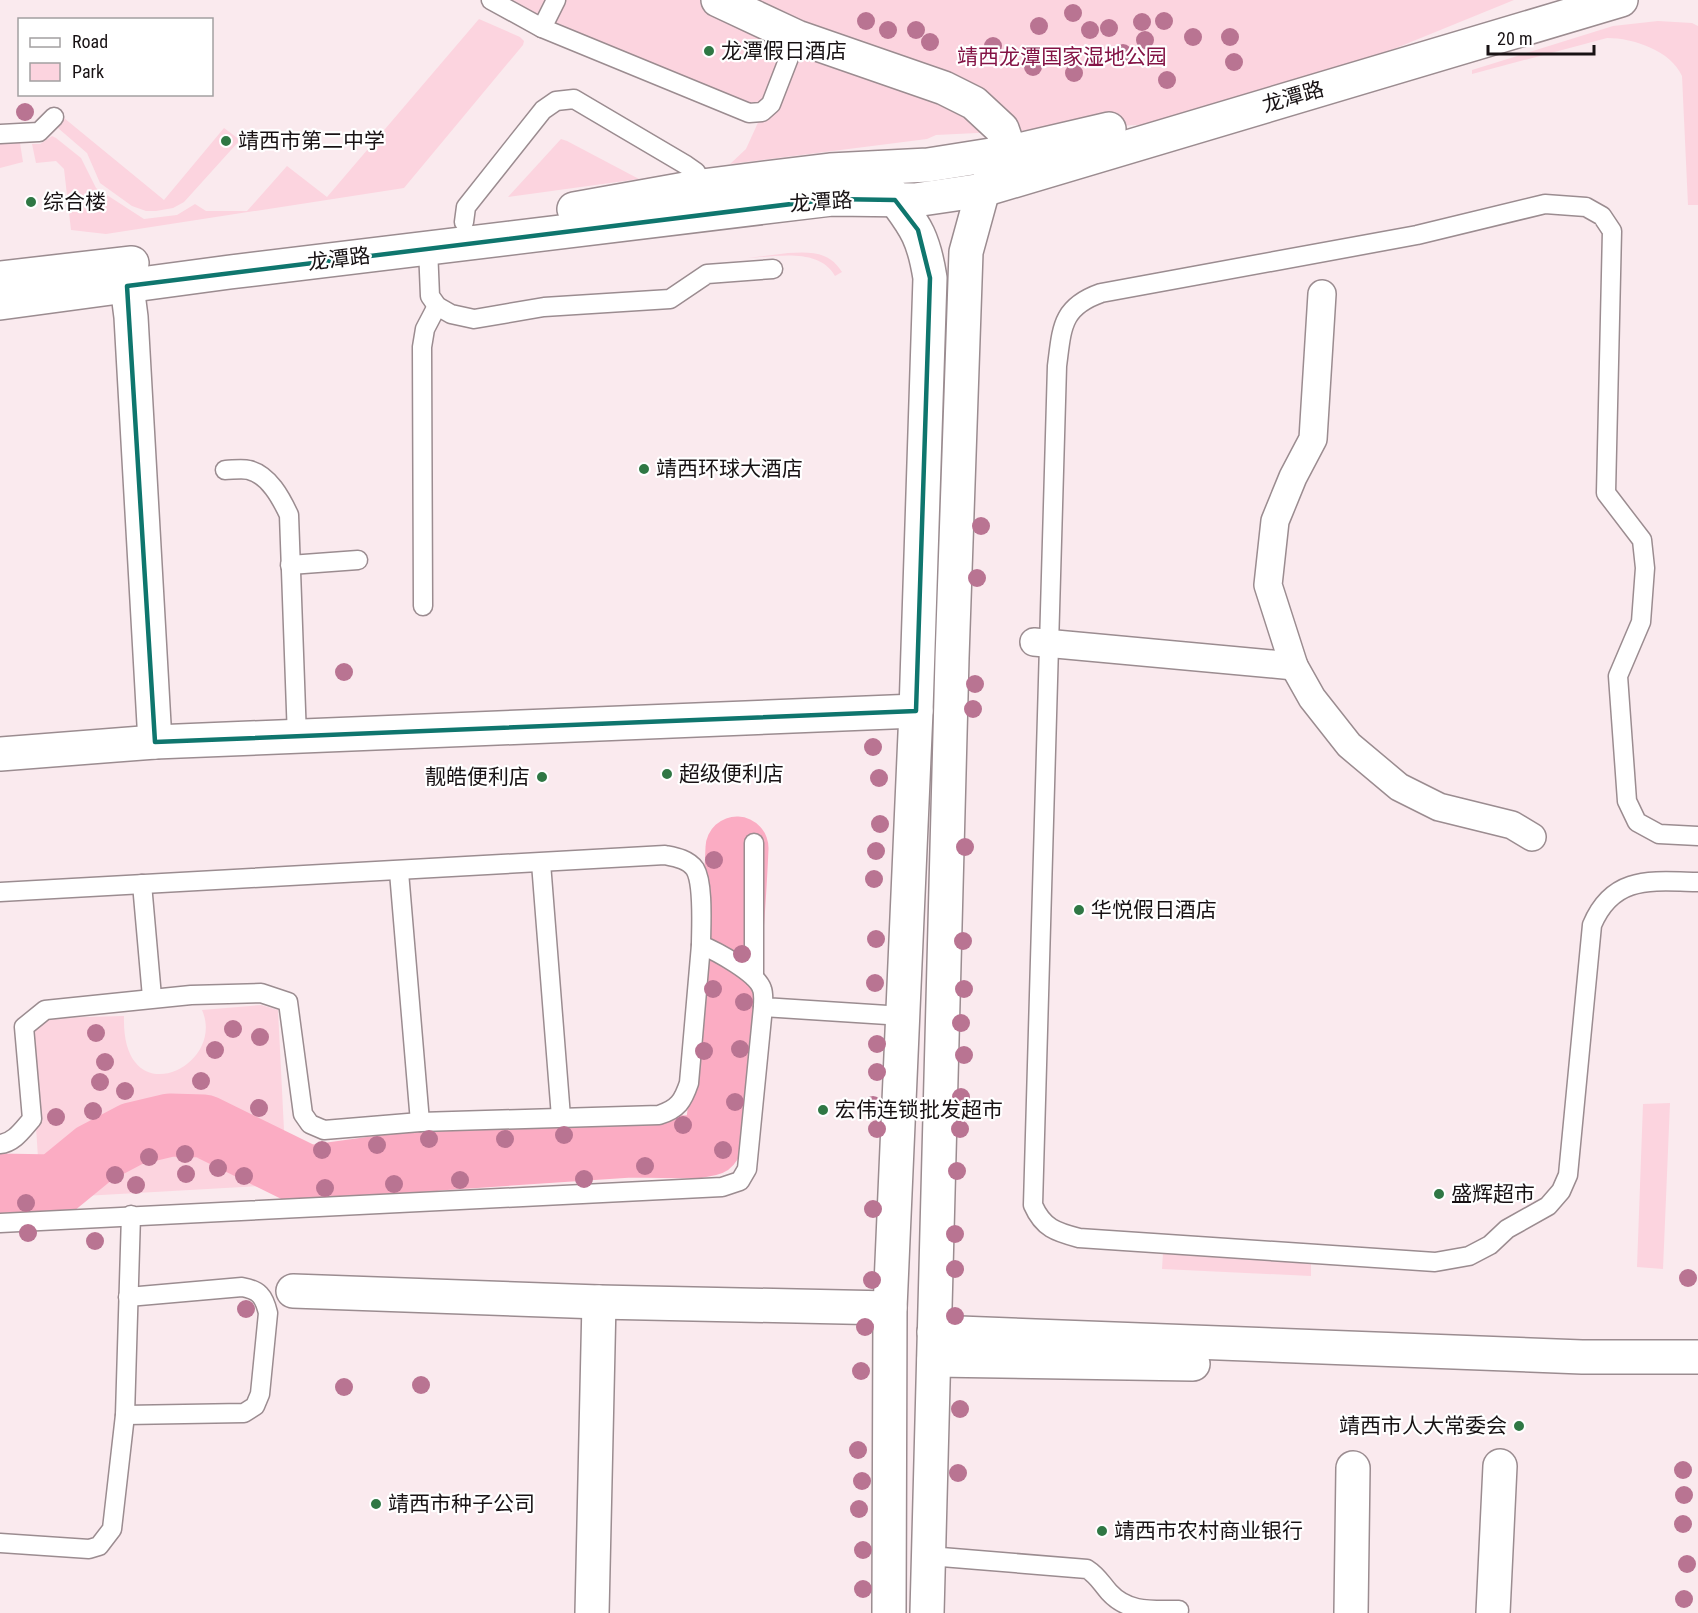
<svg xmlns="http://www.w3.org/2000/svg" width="1698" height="1613" font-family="'Roboto Condensed','Noto Sans SC',sans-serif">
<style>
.green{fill:#fcd4df}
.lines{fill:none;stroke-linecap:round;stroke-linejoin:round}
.river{stroke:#fbacc3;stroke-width:63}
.service-casing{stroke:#9b8c90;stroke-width:21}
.pedestrian-casing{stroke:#9b8c90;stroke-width:30}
.minor-casing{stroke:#9b8c90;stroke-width:36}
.secondary-casing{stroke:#9b8c90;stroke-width:36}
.service{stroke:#fff;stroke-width:18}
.pedestrian{stroke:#fff;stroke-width:27}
.minor{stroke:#fff;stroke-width:33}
.secondary{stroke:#fff;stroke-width:33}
.tree{fill:#b97492}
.marked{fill:none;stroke:#0f766e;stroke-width:4.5;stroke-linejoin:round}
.poi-dot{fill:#2f7744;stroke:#fff;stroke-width:2}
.labels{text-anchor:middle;stroke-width:4.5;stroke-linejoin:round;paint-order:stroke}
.poi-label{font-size:21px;fill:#181214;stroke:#fff;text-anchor:start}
.park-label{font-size:21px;fill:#841446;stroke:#fff}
.street-label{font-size:21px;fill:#181214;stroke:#fff}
</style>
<rect width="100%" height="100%" fill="#faeaee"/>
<g class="green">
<polygon points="485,0 1514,0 1347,68 1157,124 936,135 927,139 730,164 746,149 761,116"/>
<polygon points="479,19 520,37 524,41 523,45 404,188 106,234 71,230 64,169 56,161 36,163 32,144 40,144 52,136 56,138 81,158 96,188 144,219 177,215 195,204 206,211 247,211 287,166 327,197"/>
<path d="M 1658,21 L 1692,23 L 1698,26 L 1698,205 L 1688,205 L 1682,76 C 1671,51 1634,38 1607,38 L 1472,74 L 1472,70 L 1613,26 Z"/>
<polygon points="64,118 164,200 224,128 240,140 184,202 173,208 156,211 146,211 132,206 100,183 87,153 58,128"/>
<polygon points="561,139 567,141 639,179 508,197"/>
<polygon points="0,141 20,143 23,162 0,168"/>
<path d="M 788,253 C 811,252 829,251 842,272 L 835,276 C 819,247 775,257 748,258 Z"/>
<path d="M 261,1005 L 278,1010 L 285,1150 C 270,1139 253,1133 236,1125 C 175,1099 143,1107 89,1143 C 73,1154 58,1171 39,1174 L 30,1031 L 46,1018 L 124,1016 C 121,1117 227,1067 202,1010 Z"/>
<polygon points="1670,1103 1663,1269 1637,1267 1643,1104"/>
<path d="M 169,1138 L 201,1142 L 280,1185 L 66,1197 C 102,1167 122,1147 169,1138 Z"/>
<polygon points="1163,1253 1311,1260 1311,1276 1162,1269"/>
</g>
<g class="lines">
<path class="river" d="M 0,1185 L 55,1186 L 94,1154 L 132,1134 L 170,1125 L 204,1126 L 308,1177 L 438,1159 L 630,1146 L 695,1147 L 710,1144 C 723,1122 718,1094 721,1068 C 727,995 734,922 737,848"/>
<defs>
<g id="service">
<polyline points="491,0 542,28 749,113 762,112 771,104 797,37"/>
<polyline points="542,28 556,0"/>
<polyline points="0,134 39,132 54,117"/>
<polyline points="464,222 466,207 543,110 556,101 574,99 686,165 696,172 702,186"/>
<polyline points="428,248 430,296 437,306 451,314 474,319 544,307 670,299 707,274 773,269"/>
<path d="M 225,470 C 232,470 242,468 249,470 C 269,475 281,498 289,515 L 297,738"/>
<polyline points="290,565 358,560"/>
<polyline points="423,606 422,347 425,329 437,306"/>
<path d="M 1698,836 L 1659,834 L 1637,822 L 1627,801 L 1618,676 L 1641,622 L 1645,568 L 1642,540 L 1606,493 L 1612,231 L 1602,216 L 1586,207 L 1545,204 L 1417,235 L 1101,293 C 1061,307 1062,328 1057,366 L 1033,1205 C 1043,1228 1056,1232 1079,1238 L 1435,1262 L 1469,1256 L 1490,1245 L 1507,1229 L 1548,1206 L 1561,1191 L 1568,1175 L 1592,925 C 1613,875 1651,881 1698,882"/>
<polyline points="541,863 561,1117"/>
<polyline points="399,872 420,1122"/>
<polyline points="142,884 152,997"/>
<path d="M 0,892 L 665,855 C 675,857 688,859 695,869 C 704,884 701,927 701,945 C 716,951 757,973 762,989 C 764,994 763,1002 763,1007 L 903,1016"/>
<polyline points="754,977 754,843"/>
<path d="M 0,1144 C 14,1143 23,1129 32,1119 L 24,1027 L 45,1010 L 191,995 L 261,993 L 288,1002 L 303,1114 L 310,1124 L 324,1130 L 420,1122 L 659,1115 C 678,1109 683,1101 689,1083 L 701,945"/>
<polyline points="0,1223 722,1187 740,1181 747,1169 763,1007"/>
<path d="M 125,1415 L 244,1413 L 255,1406 L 260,1394 L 268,1313 C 264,1296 259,1290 242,1287 L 128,1297"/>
<polyline points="0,1543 89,1549 99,1546 112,1529 125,1415 131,1215"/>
<path d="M 929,1556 L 1087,1569 C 1098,1576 1101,1583 1109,1592 C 1128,1613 1152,1610 1179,1610"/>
</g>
<g id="pedestrian">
<polyline points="1322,294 1313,439 1293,477 1275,521 1268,585 1294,666 1312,698 1349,745 1399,787 1439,807 1512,825 1532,837"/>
<polyline points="1034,642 1294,666"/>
</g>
<g id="minor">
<polyline points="718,0 797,37 944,88 974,103 1002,129 1010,152 983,190 966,252 952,658 927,1613"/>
<path d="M 883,182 C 910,222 922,227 930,278 L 916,711 L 890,1308 L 889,1613"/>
<polyline points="127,286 131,317 155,742"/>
<polyline points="0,754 155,742 916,711"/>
<polyline points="293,1291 599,1302 890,1308"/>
<polyline points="934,1332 1582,1357 1698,1357"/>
<polyline points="934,1360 1193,1364"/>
<polyline points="592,1613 599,1302"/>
<polyline points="1351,1613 1353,1468"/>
<polyline points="1493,1613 1500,1466"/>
</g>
<g id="secondary">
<polyline points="574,209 702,186 830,170 928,165 1010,152 1109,129"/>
<polyline points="0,278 132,263"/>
<polyline points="0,303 230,272 832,199 915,200 983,190 1621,0"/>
</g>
</defs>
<use href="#service" class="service-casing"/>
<use href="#pedestrian" class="pedestrian-casing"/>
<use href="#minor" class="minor-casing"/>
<use href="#secondary" class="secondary-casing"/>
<use href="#service" class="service"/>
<use href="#pedestrian" class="pedestrian"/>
<use href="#minor" class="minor"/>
<use href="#secondary" class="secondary"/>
</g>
<g class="tree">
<circle cx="1073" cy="13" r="9"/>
<circle cx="866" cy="21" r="9"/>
<circle cx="1164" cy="21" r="9"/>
<circle cx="1142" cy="22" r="9"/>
<circle cx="1039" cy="26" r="9"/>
<circle cx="1109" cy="28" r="9"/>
<circle cx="888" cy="30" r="9"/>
<circle cx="916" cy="30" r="9"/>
<circle cx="1090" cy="30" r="9"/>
<circle cx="1193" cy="37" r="9"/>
<circle cx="1230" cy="37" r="9"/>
<circle cx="1145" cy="40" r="9"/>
<circle cx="930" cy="42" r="9"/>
<circle cx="993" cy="46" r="9"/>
<circle cx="1123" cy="53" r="9"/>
<circle cx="1234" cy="62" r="9"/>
<circle cx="1033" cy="67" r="9"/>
<circle cx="1074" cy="73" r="9"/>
<circle cx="1167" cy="80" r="9"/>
<circle cx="25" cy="112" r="9"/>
<circle cx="981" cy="526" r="9"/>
<circle cx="977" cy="578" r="9"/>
<circle cx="344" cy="672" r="9"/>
<circle cx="975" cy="684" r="9"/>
<circle cx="973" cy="709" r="9"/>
<circle cx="873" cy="747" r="9"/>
<circle cx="879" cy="778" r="9"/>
<circle cx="880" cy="824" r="9"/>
<circle cx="965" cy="847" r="9"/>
<circle cx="876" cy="851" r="9"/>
<circle cx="714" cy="860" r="9"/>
<circle cx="874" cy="879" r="9"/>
<circle cx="876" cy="939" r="9"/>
<circle cx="963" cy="941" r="9"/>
<circle cx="742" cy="954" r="9"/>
<circle cx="875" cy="983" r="9"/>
<circle cx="713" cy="989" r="9"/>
<circle cx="964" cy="989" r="9"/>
<circle cx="744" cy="1002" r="9"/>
<circle cx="961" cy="1023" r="9"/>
<circle cx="233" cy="1029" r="9"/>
<circle cx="96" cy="1033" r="9"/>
<circle cx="260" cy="1037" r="9"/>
<circle cx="877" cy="1044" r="9"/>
<circle cx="740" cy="1049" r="9"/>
<circle cx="215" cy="1050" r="9"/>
<circle cx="704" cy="1051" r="9"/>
<circle cx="964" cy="1055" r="9"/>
<circle cx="105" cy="1062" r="9"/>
<circle cx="877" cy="1072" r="9"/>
<circle cx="201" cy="1081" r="9"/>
<circle cx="100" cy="1082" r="9"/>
<circle cx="125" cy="1091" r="9"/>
<circle cx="961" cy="1097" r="9"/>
<circle cx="735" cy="1102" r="9"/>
<circle cx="873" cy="1105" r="9"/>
<circle cx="259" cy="1108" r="9"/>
<circle cx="93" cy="1111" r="9"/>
<circle cx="56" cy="1117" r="9"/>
<circle cx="683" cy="1125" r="9"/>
<circle cx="877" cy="1129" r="9"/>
<circle cx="960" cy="1129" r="9"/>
<circle cx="564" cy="1135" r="9"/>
<circle cx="429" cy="1139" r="9"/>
<circle cx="505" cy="1139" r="9"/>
<circle cx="377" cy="1145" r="9"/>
<circle cx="322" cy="1150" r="9"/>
<circle cx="723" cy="1150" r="9"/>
<circle cx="185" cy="1154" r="9"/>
<circle cx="149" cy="1157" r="9"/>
<circle cx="645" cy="1166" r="9"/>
<circle cx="218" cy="1168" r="9"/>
<circle cx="957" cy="1171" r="9"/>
<circle cx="186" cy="1174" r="9"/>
<circle cx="115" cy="1175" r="9"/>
<circle cx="244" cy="1176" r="9"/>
<circle cx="584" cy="1179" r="9"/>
<circle cx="460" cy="1180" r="9"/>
<circle cx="394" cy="1184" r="9"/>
<circle cx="136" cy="1185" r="9"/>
<circle cx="325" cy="1188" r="9"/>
<circle cx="26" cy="1203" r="9"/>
<circle cx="873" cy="1209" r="9"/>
<circle cx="28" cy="1233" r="9"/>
<circle cx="955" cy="1234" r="9"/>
<circle cx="95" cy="1241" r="9"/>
<circle cx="955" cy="1269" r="9"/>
<circle cx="1688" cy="1278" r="9"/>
<circle cx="872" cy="1280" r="9"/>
<circle cx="246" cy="1309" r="9"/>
<circle cx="955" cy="1316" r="9"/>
<circle cx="865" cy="1327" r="9"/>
<circle cx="861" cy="1371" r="9"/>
<circle cx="421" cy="1385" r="9"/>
<circle cx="344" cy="1387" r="9"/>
<circle cx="960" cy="1409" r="9"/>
<circle cx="858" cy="1450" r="9"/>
<circle cx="1683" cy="1470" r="9"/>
<circle cx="958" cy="1473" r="9"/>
<circle cx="862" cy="1481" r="9"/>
<circle cx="1684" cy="1495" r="9"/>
<circle cx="859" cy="1509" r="9"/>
<circle cx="1683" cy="1524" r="9"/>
<circle cx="863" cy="1550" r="9"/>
<circle cx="1687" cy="1564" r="9"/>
<circle cx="863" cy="1589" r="9"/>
<circle cx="1684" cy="1599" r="9"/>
</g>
<path class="marked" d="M 832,199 L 895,200 L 918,230 L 930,278 L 916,711 L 155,742 L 127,286 Z"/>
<g class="poi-dot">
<circle cx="709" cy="51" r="6"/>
<circle cx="226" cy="141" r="6"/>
<circle cx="31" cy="202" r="6"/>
<circle cx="644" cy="469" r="6"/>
<circle cx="667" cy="774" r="6"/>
<circle cx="542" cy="777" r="6"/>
<circle cx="1079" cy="910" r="6"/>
<circle cx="823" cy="1110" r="6"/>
<circle cx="1439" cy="1194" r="6"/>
<circle cx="1519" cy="1426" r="6"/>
<circle cx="376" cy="1504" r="6"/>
<circle cx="1102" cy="1531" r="6"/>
</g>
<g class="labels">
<g class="poi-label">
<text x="721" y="58">龙潭假日酒店</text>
<text x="238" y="148">靖西市第二中学</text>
<text x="43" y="209">综合楼</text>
<text x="656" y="476">靖西环球大酒店</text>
<text x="679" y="781">超级便利店</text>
<text x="530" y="784" text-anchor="end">靓皓便利店</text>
<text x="1091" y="917">华悦假日酒店</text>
<text x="835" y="1117">宏伟连锁批发超市</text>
<text x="1451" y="1201">盛辉超市</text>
<text x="1507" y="1433" text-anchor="end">靖西市人大常委会</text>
<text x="388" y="1511">靖西市种子公司</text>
<text x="1114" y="1538">靖西市农村商业银行</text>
</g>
<g class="park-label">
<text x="1062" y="64">靖西龙潭国家湿地公园</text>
</g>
<g class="street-label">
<text transform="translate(1293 97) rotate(-16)" y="7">龙潭路</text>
<text transform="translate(821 202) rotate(-4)" y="7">龙潭路</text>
<text transform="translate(339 259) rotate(-7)" y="7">龙潭路</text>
</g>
</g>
<rect x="18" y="18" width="195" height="78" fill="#ffffff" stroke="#a3a0a1" stroke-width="1.5"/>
<rect x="30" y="38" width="30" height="9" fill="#ffffff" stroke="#a3a0a1" stroke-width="1.5"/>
<text x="72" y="48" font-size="18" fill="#181214">Road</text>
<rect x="30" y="63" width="30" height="18" fill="#fcd4df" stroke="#a3a0a1" stroke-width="1.5"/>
<text x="72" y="78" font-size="18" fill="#181214">Park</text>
<path d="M1488 45v9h106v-9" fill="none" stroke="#181214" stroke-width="3"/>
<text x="1497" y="45" font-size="18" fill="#181214" stroke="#ffffff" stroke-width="4.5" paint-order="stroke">20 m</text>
</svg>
